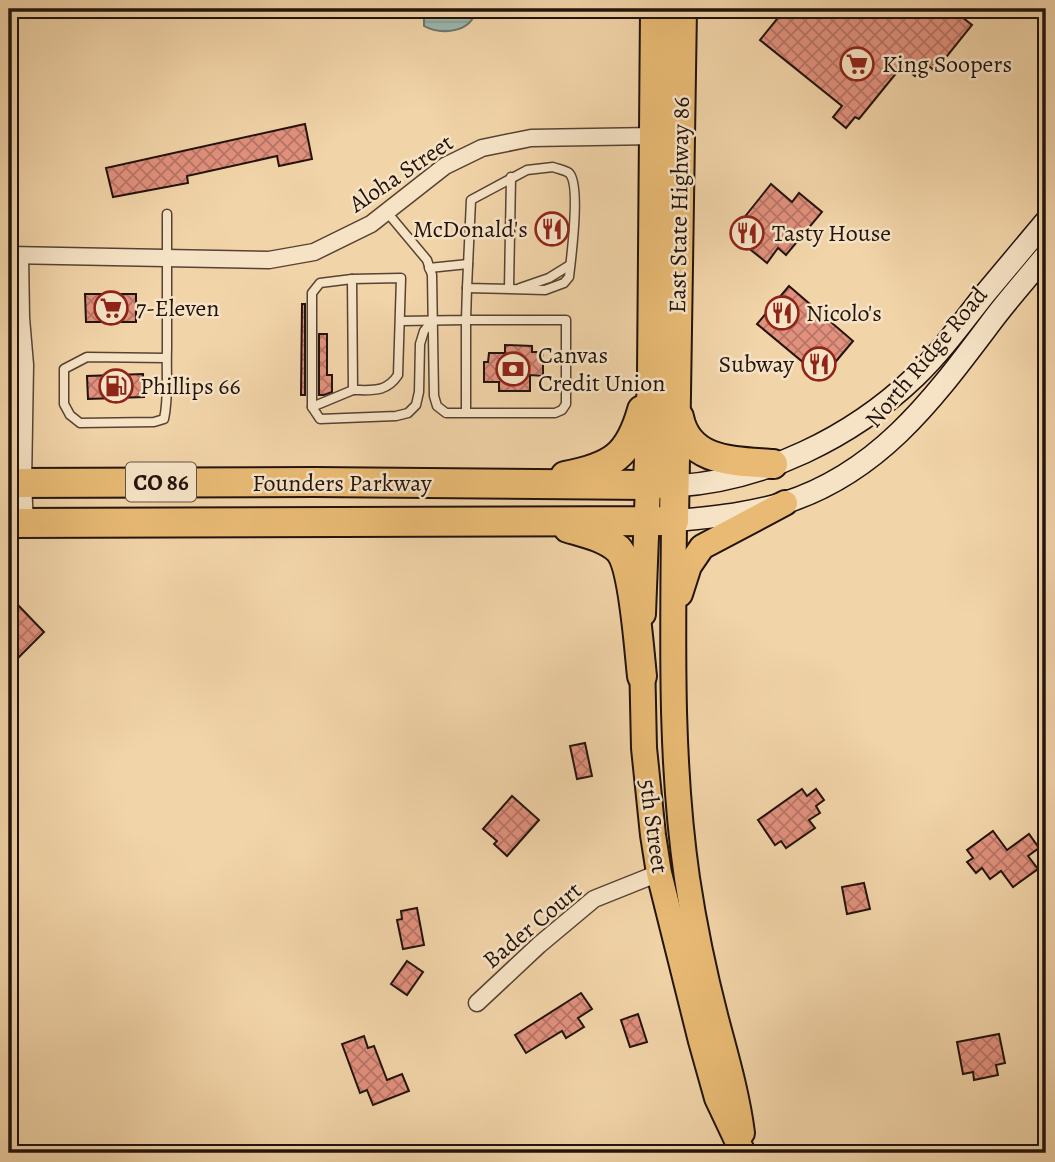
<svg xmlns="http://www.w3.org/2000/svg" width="1055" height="1162" font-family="Alegreya,serif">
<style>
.water{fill:url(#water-rules);stroke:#6b756d;stroke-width:2}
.building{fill:url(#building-cross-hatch);stroke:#22130c;stroke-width:2}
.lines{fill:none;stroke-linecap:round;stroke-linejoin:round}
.lane-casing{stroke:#564333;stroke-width:11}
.street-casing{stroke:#564333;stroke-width:19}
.secondary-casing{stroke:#22130c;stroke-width:24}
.primary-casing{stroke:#22130c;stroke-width:28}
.highway-casing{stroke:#22130c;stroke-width:32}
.lane{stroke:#f6e3c6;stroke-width:8}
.street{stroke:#f6e3c6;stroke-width:16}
.secondary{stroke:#f6e3c6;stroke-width:21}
.primary{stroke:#e8ba74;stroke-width:24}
.highway{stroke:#e8ba74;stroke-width:28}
.labels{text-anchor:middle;stroke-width:5;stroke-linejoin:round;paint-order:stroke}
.shield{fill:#f6e3c6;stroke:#625144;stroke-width:2}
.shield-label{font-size:23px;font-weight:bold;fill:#22130c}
.poi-label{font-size:24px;fill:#22130c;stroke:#f6e3c6;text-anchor:start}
.street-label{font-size:24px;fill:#22130c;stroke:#f6e3c6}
</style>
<defs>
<pattern id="water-rules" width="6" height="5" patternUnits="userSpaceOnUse" patternTransform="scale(1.75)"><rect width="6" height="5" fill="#9cb7ae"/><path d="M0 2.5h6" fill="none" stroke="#869c94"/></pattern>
<pattern id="building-cross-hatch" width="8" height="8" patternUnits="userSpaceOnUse" patternTransform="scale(1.75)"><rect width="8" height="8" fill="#e2917e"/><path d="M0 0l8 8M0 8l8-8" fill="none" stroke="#b77566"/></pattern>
</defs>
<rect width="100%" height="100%" fill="#f1d4a8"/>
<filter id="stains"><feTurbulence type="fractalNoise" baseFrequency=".00286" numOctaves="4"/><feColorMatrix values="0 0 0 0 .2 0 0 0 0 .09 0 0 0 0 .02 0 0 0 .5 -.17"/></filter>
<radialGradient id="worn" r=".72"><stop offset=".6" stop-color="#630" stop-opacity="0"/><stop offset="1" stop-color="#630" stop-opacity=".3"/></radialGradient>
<path class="water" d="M 424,9 L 474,9 L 475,13 C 469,33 440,35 424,26 Z"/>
<g class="building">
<polygon points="785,9 969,9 962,17 972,25 935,71 925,63 915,76 902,66 859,119 855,117 846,128 833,117 842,106 760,40"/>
<polygon points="305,124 312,159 279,166 277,156 187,176 188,183 113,197 106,168"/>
<polygon points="771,184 792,202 799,193 822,212 786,255 778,248 767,263 731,234"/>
<polygon points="789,286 853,341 822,378 757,324"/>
<polygon points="85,294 136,294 136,322 86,322"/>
<polygon points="302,304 305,304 305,395 301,395"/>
<polygon points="319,334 327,334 327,375 332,375 332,392 324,395 319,395"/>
<polygon points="505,345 532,346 532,352 543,352 543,376 530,375 530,391 499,391 499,382 484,382 484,362 488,362 489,353 505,353"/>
<polygon points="143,374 144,397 88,399 87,376"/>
<polygon points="17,604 44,632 14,662 9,657 9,611"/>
<polygon points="585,743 592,776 577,779 570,746"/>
<polygon points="802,789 807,796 816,789 824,800 816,806 820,813 809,820 815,828 786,848 781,841 775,845 758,820"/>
<polygon points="512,796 539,820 507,856 494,844 497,841 483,829"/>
<polygon points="993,831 1007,850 1029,834 1039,848 1028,856 1038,869 1013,887 1001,871 990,879 982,868 976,873 967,862 973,858 967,850"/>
<polygon points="864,883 870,909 847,914 842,887"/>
<polygon points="417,908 424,945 403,949 397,920 402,919 401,911"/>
<polygon points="407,961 423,972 407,995 391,984"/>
<polygon points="581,993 592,1009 578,1018 584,1027 566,1038 562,1031 526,1053 515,1035"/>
<polygon points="638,1014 647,1042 630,1047 621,1020"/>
<polygon points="999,1034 1005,1063 996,1065 998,1075 974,1080 973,1072 963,1074 957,1042"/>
<polygon points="364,1036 368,1048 374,1046 387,1080 402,1074 409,1091 373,1105 367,1090 360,1093 342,1044"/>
</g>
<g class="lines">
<defs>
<g id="lane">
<path d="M 553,167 C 558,169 565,170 569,173 C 581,184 571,259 569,277 L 564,283 L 545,290 L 467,288 L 471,200 L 527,170 Z"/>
<polyline points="386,211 427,260 432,275 434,396 437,406 446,413 555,413 562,410 566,404 566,320 466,320 466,413"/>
<polyline points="429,268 468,264"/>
<path d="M 401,278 L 398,375 C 386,393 372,390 353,390 L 352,279 Z"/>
<polyline points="352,279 320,283 312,293 312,407 320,419 396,416 408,413 416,405 419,392 420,344 424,331 433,320"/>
<polyline points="509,288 511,177"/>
<polyline points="520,288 549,278 570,265"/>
<polyline points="401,321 466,320 467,288"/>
<path d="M 166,358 L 87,357 L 64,369 L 64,404 L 70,415 L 80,423 L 154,422 L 164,419 C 169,397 166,372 167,349 C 167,304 167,259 167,214"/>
<polyline points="312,407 353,390"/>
</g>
<g id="street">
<polyline points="9,255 269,260 314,252 371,224 445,166 482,148 531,138 654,136"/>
<polyline points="20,256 21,318 25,365 23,483 25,524"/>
<polyline points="477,1003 539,945 594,899 659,873"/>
</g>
<g id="secondary">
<path d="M 676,486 C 763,481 852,437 915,377 C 941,352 962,323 984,295 C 1005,270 1026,245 1046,221"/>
<path d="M 674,521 C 710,517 749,514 784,503 C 882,472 936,395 995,317 C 1011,296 1029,276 1046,255"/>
</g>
<g id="primary">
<path d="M 674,521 C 673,640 670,760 687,878 C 694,925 704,973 716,1019 C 726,1057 737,1094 742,1133"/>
<polyline points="680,594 689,566 702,547 785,503"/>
<polyline points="643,614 648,485 668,486"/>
<polyline points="642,657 644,748 653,835 659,873 701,1041 717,1098 743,1153"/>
</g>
<g id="highway">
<path d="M 679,417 C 688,463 735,461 773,464"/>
<path d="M 565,476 C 612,467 629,456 642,410"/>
<polyline points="9,483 314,482 648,485 652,375 655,9"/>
<polyline points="9,523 674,521 682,9"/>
<path d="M 568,528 C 585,533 604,537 618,549 C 634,565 639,651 642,676"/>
</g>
</defs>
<use href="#lane" class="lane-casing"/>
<use href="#street" class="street-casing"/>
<use href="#secondary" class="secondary-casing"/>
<use href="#primary" class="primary-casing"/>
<use href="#highway" class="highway-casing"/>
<use href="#lane" class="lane"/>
<use href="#street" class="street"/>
<use href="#secondary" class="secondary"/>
<use href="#primary" class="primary"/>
<use href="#highway" class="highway"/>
</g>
<defs>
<symbol id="supermarket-ring" viewBox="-11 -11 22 22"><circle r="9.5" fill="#f6e3c6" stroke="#8f2418" stroke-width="1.5"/><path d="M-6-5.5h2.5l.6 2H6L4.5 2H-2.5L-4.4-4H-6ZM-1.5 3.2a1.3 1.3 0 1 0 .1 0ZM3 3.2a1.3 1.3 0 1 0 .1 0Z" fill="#8f2418"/></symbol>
<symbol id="restaurant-ring" viewBox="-11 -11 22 22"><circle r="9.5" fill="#f6e3c6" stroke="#8f2418" stroke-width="1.5"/><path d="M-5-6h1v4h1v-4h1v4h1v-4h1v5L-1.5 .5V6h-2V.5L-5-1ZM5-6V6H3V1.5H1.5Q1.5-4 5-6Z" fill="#8f2418"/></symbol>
<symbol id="bank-ring" viewBox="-11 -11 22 22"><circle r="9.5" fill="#f6e3c6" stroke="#8f2418" stroke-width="1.5"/><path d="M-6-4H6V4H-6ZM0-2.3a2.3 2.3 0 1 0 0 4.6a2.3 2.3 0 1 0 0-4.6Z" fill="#8f2418"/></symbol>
<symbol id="fuel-ring" viewBox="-11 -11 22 22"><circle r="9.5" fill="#f6e3c6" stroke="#8f2418" stroke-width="1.5"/><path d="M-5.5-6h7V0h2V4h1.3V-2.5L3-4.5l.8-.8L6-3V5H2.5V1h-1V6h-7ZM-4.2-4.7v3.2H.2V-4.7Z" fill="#8f2418"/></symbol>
</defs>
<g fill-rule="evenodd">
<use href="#supermarket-ring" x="838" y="45" width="38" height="38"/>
<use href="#restaurant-ring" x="533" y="210" width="38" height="38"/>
<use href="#restaurant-ring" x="728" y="214" width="38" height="38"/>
<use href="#supermarket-ring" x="92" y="289" width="38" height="38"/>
<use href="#restaurant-ring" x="763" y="294" width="38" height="38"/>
<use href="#restaurant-ring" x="800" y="345" width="38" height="38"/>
<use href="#bank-ring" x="494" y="350" width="38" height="38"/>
<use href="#fuel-ring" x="97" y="367" width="38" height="38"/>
</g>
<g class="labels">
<rect class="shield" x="126" y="462.5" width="70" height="39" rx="5"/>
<g class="shield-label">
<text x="161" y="490">CO 86</text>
</g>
<g class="poi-label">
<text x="882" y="72">King Soopers</text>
<text x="528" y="237" text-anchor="end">McDonald's</text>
<text x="772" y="241">Tasty House</text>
<text x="136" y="316">7-Eleven</text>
<text x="806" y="321">Nicolo's</text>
<text x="538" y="363">Canvas<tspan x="538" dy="28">Credit Union</tspan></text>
<text x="794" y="372" text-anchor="end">Subway</text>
<text x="140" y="394">Phillips 66</text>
</g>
<g class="street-label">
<text transform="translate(401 173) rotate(-34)" y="8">Aloha Street</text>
<text transform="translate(679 205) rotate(-89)" y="8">East State Highway 86</text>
<text transform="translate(926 357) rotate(-50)" y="8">North Ridge Road</text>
<text x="342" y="491">Founders Parkway</text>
<text transform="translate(654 826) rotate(82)" y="8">5th Street</text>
<text transform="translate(532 925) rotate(-40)" y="8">Bader Court</text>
</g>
</g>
<rect width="1055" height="1162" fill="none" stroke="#f1d4a8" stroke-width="35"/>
<rect x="10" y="10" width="1034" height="1141" fill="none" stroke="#22130c" stroke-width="3.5"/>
<rect x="18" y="18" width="1020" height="1127" fill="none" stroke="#22130c" stroke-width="2"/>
<rect width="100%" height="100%" filter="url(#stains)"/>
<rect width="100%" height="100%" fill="url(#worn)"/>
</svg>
